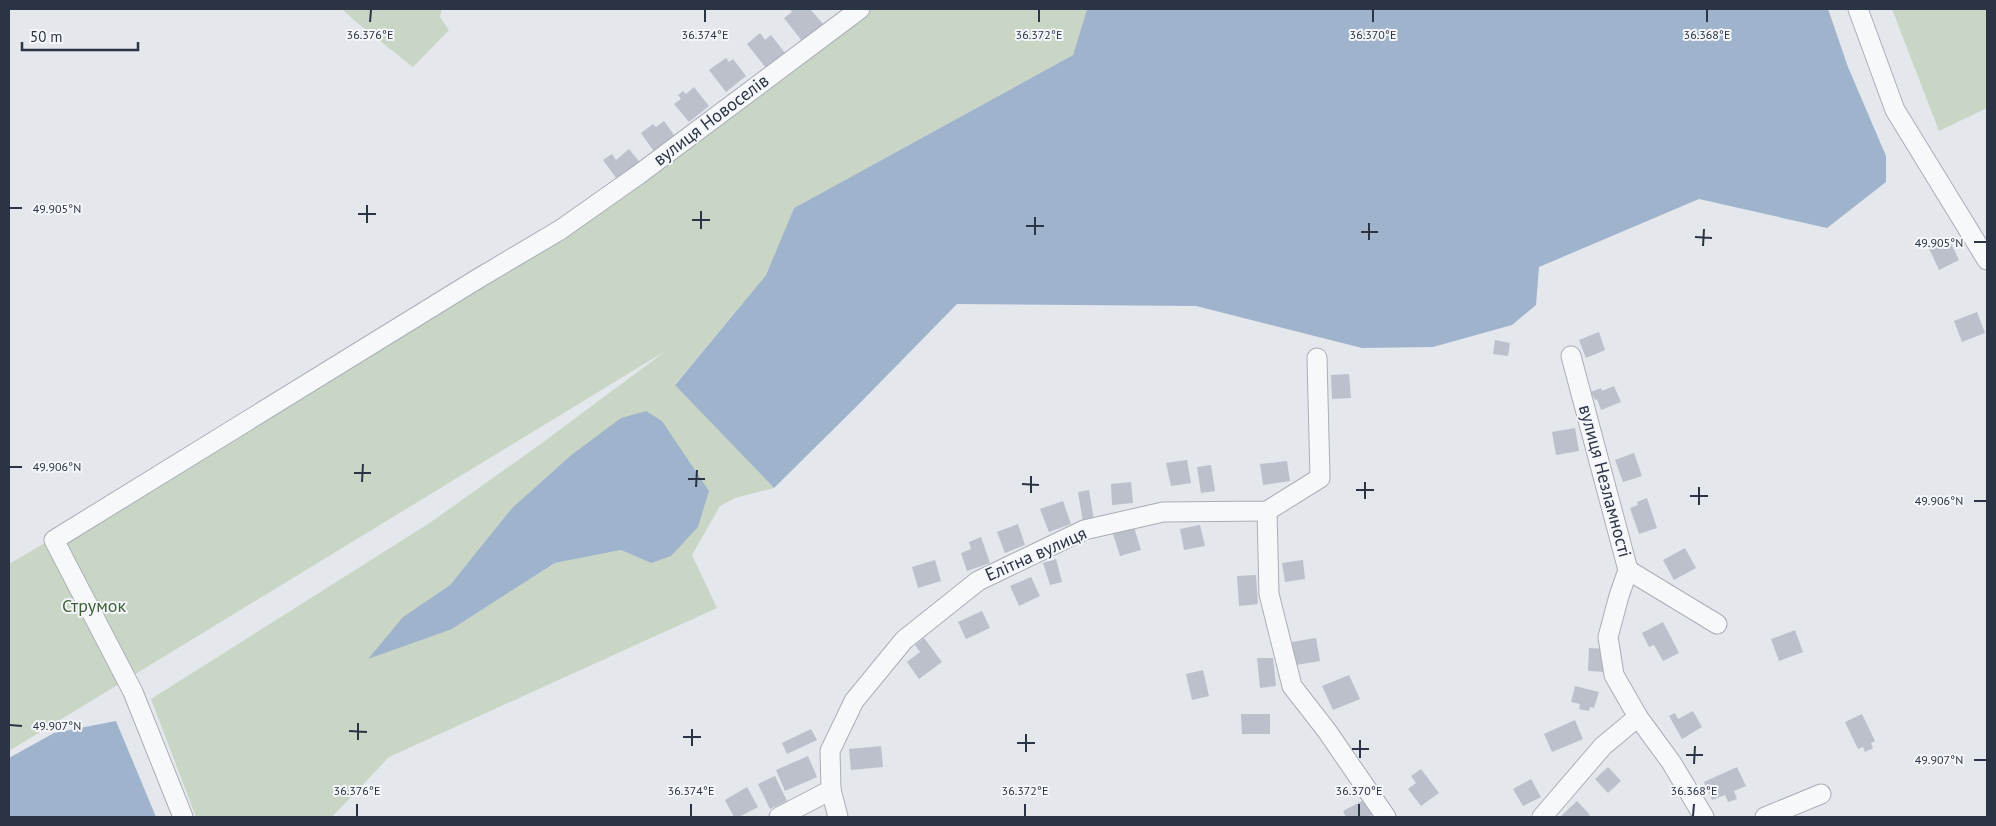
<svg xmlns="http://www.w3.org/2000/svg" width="1996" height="826" font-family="'PT Sans',sans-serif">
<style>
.green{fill:#c9d6c5;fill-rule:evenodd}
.water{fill:#9fb4cc}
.building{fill:#bbc0ca}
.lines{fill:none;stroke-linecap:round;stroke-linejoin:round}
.minor-casing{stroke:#a9aeb7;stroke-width:21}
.minor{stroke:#f7f8fa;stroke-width:19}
.ticks{fill:none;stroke:#2b3445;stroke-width:2}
.labels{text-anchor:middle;stroke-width:4;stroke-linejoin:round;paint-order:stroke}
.street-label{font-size:18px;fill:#2b3445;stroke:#f4f6f9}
.park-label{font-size:18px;fill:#3f6138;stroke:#f4f6f9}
.ticks-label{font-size:12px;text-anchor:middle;fill:#2b3445;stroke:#f4f6f9;stroke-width:4;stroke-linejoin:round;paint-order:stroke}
</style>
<rect width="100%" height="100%" fill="#e4e7ec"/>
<g class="green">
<polygon points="342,9 442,9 440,17 449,30 413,67 355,21"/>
<path d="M 872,9 L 1087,9 L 1073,55 L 794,208 L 766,275 L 675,384 L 774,488 L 735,498 L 720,506 L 692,555 L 717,608 L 389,757 L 332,817 L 196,817 L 151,699 L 431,522 L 542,443 L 667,350 L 9,751 L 9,564 L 563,239 L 601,209 ZM 570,456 L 651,563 L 621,550 L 555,563 L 452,629 L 403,617 L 450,585 L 512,508 Z"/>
<polygon points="1892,9 1987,9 1987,108 1939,131"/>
</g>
<g class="water">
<polygon points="1087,9 1828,9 1848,67 1886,156 1886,182 1827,228 1699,199 1539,267 1536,305 1512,325 1433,347 1362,348 1196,306 957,304 856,407 774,488 675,385 766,275 794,208 1073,55"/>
<polygon points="646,411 662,421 709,491 698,527 671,556 651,563 621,550 555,563 452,629 368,659 403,617 450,585 512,508 570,456 621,418"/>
<polygon points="116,721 156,817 9,817 9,758 54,733"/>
</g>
<g class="building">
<polygon points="790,9 810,9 823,24 802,41 784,18 792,12"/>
<polygon points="760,33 765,40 771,35 785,53 766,68 747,44"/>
<polygon points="726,58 729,62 733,59 746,76 726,92 709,70"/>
<polygon points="694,87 709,106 689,122 674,104 681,99 678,95 683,91 686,94"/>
<polygon points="664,121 676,138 655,153 641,133 653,124 656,127"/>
<polygon points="629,149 642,165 619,182 603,160 612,154 616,160"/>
<polygon points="1941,238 1944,244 1950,241 1959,260 1939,270 1927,244"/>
<polygon points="1977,312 1985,333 1962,342 1954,321"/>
<polygon points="1599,332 1605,350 1586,358 1579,340"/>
<polygon points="1495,340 1510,343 1508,356 1493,354"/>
<polygon points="1349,374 1351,398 1332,399 1331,375"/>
<polygon points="1614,386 1621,402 1601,410 1597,399 1595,400 1591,392 1601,388 1602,391"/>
<polygon points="1575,428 1579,451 1556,455 1552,432"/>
<polygon points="1634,453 1642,476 1623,482 1615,460"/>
<polygon points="1187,460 1191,483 1171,486 1166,463"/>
<polygon points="1287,461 1290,481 1263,485 1260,464"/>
<polygon points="1211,465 1215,491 1201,493 1197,467"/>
<polygon points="1131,482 1133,503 1112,505 1111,484"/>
<polygon points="1089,490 1094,520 1083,522 1078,492"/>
<polygon points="1647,498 1657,528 1639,534 1630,508 1638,505 1637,502"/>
<polygon points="1063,501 1071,524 1049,532 1040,509"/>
<polygon points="1018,524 1025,545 1005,553 997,532"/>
<polygon points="1200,525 1205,546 1184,550 1180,529"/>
<polygon points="1134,527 1141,550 1120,556 1113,534"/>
<polygon points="981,537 990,563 967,571 961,553 971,549 969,542"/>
<polygon points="1685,548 1696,568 1674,580 1663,560"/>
<polygon points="1056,559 1062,582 1050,585 1043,563"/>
<polygon points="935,560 941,581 918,588 912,567"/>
<polygon points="1303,560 1305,579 1285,582 1282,563"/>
<polygon points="1256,575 1258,604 1239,606 1237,576"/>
<polygon points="1031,577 1040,596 1019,606 1010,586"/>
<polygon points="982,611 990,628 966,639 958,622"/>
<polygon points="1663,622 1679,653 1663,661 1654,645 1649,647 1642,633"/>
<polygon points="1795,630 1803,652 1779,661 1771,639"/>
<polygon points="924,638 942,662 919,679 907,662 920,652 915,645"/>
<polygon points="1316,638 1320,661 1296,665 1292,642"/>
<polygon points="1589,648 1607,649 1606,672 1588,671"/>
<polygon points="1257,658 1273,658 1276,686 1260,688"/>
<polygon points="1203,670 1209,696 1192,700 1186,674"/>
<polygon points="1349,675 1360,699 1333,710 1322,686"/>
<polygon points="1575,686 1599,692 1594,708 1590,707 1589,711 1579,709 1580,704 1571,702"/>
<polygon points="1693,711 1702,727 1682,739 1669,716 1675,713 1678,719"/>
<polygon points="1241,714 1270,714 1270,734 1242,734"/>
<polygon points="1862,714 1875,741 1871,743 1873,748 1865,752 1863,747 1858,749 1845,722"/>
<polygon points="1575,720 1583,739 1552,752 1544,734"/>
<polygon points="811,729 817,740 787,754 782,743"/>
<polygon points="881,746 883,767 851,770 849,749"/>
<polygon points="808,756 817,777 785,791 776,770"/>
<polygon points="1608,767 1621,781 1608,793 1595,779"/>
<polygon points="1737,767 1746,786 1734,791 1737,799 1728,802 1725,795 1712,800 1704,782"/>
<polygon points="1421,769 1439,793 1421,806 1408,789 1416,783 1411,776"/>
<polygon points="775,776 787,801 770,809 758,784"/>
<polygon points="1531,779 1541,797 1523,806 1513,789"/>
<polygon points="747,787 758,807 739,817 734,817 725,800"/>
<polygon points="1364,800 1372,815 1367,817 1346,817 1343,811"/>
<polygon points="1577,801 1590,815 1588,817 1560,817"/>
</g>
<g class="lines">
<defs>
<g id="minor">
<polyline points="1858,9 1895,110 1987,260"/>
<polyline points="1571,356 1628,570 1619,596 1608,637 1614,675 1638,717 1671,762 1704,817"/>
<polyline points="1267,511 1269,594 1292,686 1327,731 1386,817"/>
<polyline points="1628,570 1717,624"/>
<polyline points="183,817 133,692 54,540 479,278 560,230 638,175 860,9"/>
<polyline points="779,817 831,790"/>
<polyline points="838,817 831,790 830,751 854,701 904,640 978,581 1084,530 1163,512 1267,511 1320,478 1317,358"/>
<polyline points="1542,817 1603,746 1638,717"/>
<polyline points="1765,817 1821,794"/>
</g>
</defs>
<use href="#minor" class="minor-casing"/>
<use href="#minor" class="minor"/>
</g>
<path class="ticks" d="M 370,22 L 371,10M 705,22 L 705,10M 1039,22 L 1039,10M 1373,22 L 1373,10M 1707,22 L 1707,10M 10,208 L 22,208M 358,214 L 376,214M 692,220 L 710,220M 367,223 L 367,205M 1026,226 L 1044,226M 701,229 L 701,211M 1361,232 L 1378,232M 1035,235 L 1035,217M 1695,237 L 1712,238M 1369,240 L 1369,223M 1974,242 L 1986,242M 1703,246 L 1704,229M 10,467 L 22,467M 354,473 L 371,473M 688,479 L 705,479M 362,482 L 363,464M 1022,484 L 1039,485M 696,487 L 697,470M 1356,490 L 1374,490M 1031,493 L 1031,476M 1690,496 L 1708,496M 1365,499 L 1365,482M 1974,501 L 1986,501M 1699,505 L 1699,487M 10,725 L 22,726M 349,731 L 367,732M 683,737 L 701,737M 358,740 L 358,723M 1017,743 L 1035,743M 692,746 L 692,729M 1352,749 L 1369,749M 1026,752 L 1026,734M 1686,755 L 1703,755M 1360,758 L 1360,740M 1974,760 L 1986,760M 1694,764 L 1695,746M 357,816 L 357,804M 691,816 L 691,804M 1025,816 L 1025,804M 1359,816 L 1359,804M 1693,816 L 1694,804"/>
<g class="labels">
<g class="street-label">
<text transform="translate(711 120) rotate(-37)" y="6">вулиця Новоселів</text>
<text transform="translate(1605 481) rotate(75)" y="6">вулиця Незламності</text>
<text transform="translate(1036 554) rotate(-24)" y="6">Елітна вулиця</text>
</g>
<g class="park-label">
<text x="94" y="612">Струмок</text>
</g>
</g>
<g class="ticks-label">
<text x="370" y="39">36.376°E</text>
<text x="705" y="39">36.374°E</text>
<text x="1039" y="39">36.372°E</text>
<text x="1373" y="39">36.370°E</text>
<text x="1707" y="39">36.368°E</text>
<text x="57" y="213">49.905°N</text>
<text x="1939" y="247">49.905°N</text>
<text x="57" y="471">49.906°N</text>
<text x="1939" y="505">49.906°N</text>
<text x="57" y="730">49.907°N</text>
<text x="1939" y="764">49.907°N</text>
<text x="357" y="795">36.376°E</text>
<text x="691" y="795">36.374°E</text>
<text x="1025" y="795">36.372°E</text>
<text x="1359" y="795">36.370°E</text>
<text x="1694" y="795">36.368°E</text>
</g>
<rect width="1996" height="826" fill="none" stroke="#2b3445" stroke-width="20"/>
<path d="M22 42v8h116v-8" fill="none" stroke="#2b3445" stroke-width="2.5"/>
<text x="30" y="42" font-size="15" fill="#2b3445" stroke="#f4f6f9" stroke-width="4" paint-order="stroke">50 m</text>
</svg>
